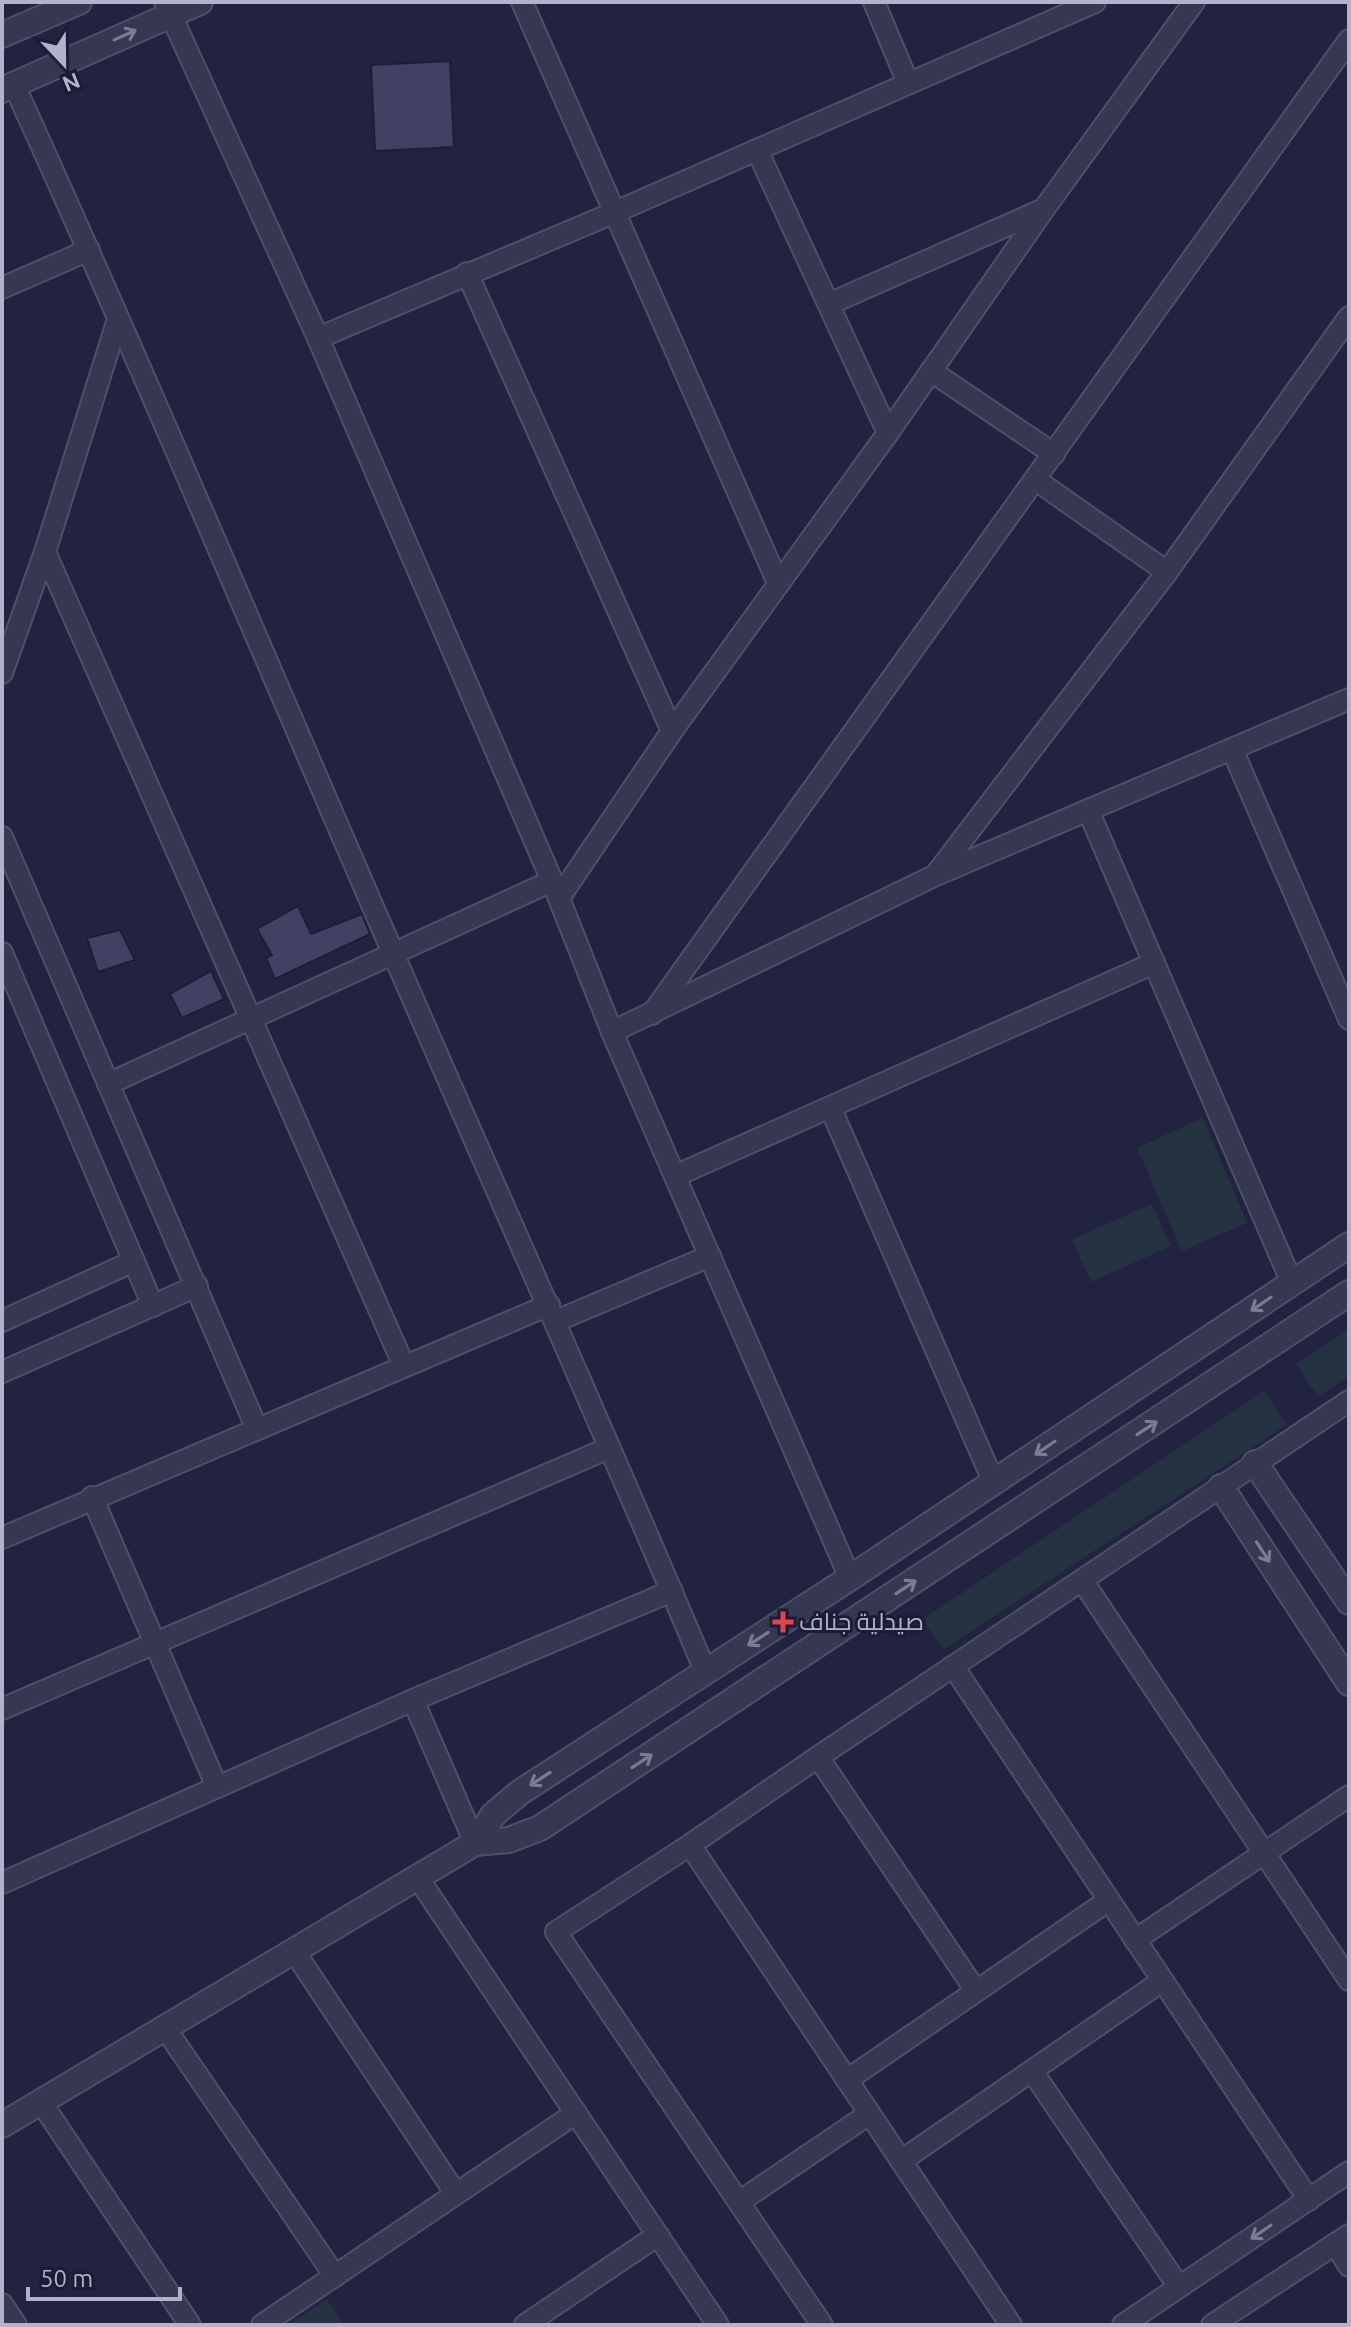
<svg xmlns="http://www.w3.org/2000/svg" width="1351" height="2327" font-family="Ubuntu,Cairo,sans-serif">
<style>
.green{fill:#243242}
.building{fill:#404163;stroke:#1d1e37;stroke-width:2}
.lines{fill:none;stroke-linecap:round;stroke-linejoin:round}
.minor-casing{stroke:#4e4f68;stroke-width:24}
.tertiary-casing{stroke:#4e4f68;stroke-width:28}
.minor{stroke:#363750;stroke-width:20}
.tertiary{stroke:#363750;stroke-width:24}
.oneway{stroke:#7b7b94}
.health-dot{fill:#e0444e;stroke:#1b1c35;stroke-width:3}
.labels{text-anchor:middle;stroke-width:6;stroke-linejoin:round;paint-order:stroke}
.poi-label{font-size:24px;fill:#b3b2cb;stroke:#1b1c35;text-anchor:start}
</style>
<rect width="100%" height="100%" fill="#222341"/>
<g class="green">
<polygon points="1203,1118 1247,1223 1182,1251 1137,1148"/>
<polygon points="1152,1204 1171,1246 1091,1282 1072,1239"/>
<polygon points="1349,1329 1349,1376 1318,1397 1296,1364"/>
<polygon points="1264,1391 1287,1425 943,1650 923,1619"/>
<polygon points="327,2299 344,2325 288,2325"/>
</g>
<g class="building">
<polygon points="450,61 454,147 375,151 371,65"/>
<polygon points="298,906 311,934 362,914 370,934 275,979 266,958 272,955 257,929"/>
<polygon points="120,930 135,960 98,972 87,938"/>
<polygon points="211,971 224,999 182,1018 170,994"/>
</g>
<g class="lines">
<defs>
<g id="minor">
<polyline points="165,2 318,338 552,881 612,1032 850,1578"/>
<polyline points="522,2 778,583"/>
<polyline points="874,2 908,83"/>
<path d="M 14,85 C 144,370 265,659 390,946 C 495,1189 604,1429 706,1673"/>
<polyline points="757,150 888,433"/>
<polyline points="467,273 672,731"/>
<polyline points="2,288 89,250"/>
<polyline points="829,304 1042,210"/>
<polyline points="318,338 613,213 1095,2"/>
<polyline points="931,371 1054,454"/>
<polyline points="1036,480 1167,572"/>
<polyline points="45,552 404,1366"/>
<polyline points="2,673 45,552 118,319"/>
<polyline points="1232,749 1349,1019"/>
<polyline points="1088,810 1292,1283"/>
<polyline points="2,837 257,1429"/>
<polyline points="937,873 1167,572 1349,317"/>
<polyline points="559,898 672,731 888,433 1044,209 1194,2"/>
<polyline points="2,953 153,1306"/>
<polyline points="652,1014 1349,40"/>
<polyline points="612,1032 936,875 1349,699"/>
<polyline points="108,1084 552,881"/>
<polyline points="831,1109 994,1483"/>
<polyline points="675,1176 1154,963"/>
<polyline points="2,1321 134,1261"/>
<polyline points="556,1321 710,1256"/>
<polyline points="2,1372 197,1286"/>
<polyline points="92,1497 217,1787"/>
<polyline points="2,1538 549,1305"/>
<polyline points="1082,1580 1349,1980"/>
<polyline points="953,1666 1309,2200"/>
<polyline points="413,1700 475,1843"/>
<polyline points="2,1709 609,1448"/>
<polyline points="818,1757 976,1991"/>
<polyline points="690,1845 1011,2325"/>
<polyline points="418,1878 718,2325"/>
<polyline points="2,1883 413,1700 672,1591"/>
<polyline points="1135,1940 1349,1796"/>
<polyline points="294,1951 456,2194"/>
<polyline points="165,2028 335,2276"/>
<polyline points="1032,2071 1179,2287"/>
<polyline points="847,2080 1109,1900"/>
<polyline points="41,2102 190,2325"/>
<polyline points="901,2161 1162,1981"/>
<polyline points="739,2202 869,2114"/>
<polyline points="1335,2244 1349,2266"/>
<polyline points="2,2304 16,2325"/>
<polyline points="262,2325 576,2113"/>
<polyline points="525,2325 658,2235"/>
<polyline points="822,2325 556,1932 690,1845 818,1757 1349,1401"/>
<polyline points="1123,2325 1349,2172"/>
<polyline points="1212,2325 1349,2235"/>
</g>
<g id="tertiary">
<polyline points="2,35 79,2"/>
<polyline points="2,90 200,2"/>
<polyline points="1255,1463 1349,1602"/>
<polyline points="1221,1487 1349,1683"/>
<polyline points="475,1843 493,1815 519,1793 850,1578 1349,1245"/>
<polyline points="2,2125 475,1843 509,1840 540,1828 1349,1293"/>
</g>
</defs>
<use href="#minor" class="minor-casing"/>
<use href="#tertiary" class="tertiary-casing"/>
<use href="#minor" class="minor"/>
<use href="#tertiary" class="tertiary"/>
</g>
<defs><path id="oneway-shaft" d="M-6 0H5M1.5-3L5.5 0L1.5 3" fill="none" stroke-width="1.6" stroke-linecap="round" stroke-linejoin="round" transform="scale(2)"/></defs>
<g class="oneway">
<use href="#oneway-shaft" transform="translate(125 35) rotate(-24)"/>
<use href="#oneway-shaft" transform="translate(1261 1304) rotate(146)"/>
<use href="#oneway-shaft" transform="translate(1147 1428) rotate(-33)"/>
<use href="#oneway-shaft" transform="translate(1045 1448) rotate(146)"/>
<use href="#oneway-shaft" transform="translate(1263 1552) rotate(57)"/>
<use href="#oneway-shaft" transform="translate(906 1587) rotate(-33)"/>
<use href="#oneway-shaft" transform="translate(758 1639) rotate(147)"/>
<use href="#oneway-shaft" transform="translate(642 1761) rotate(-33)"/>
<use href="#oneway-shaft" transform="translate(540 1779) rotate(147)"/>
<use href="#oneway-shaft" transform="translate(1261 2232) rotate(146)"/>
</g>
<path class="health-dot" d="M779 1610h8v8h8v8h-8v8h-8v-8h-8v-8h8z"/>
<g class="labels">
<g class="poi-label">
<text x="799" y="1630">صيدلية جناف</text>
</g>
</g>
<rect width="1351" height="2327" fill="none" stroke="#b3b2cb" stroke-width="8"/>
<g transform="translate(64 64) rotate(158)" stroke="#1b1c35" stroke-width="6" paint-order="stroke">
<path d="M0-6L14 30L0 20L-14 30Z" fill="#b3b2cb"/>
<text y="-12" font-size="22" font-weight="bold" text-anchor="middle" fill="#b3b2cb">N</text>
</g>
<path d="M28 2287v12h152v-12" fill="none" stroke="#b3b2cb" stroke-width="4"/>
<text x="40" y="2287" font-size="24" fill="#b3b2cb" stroke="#1b1c35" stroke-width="6" paint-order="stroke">50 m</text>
</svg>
